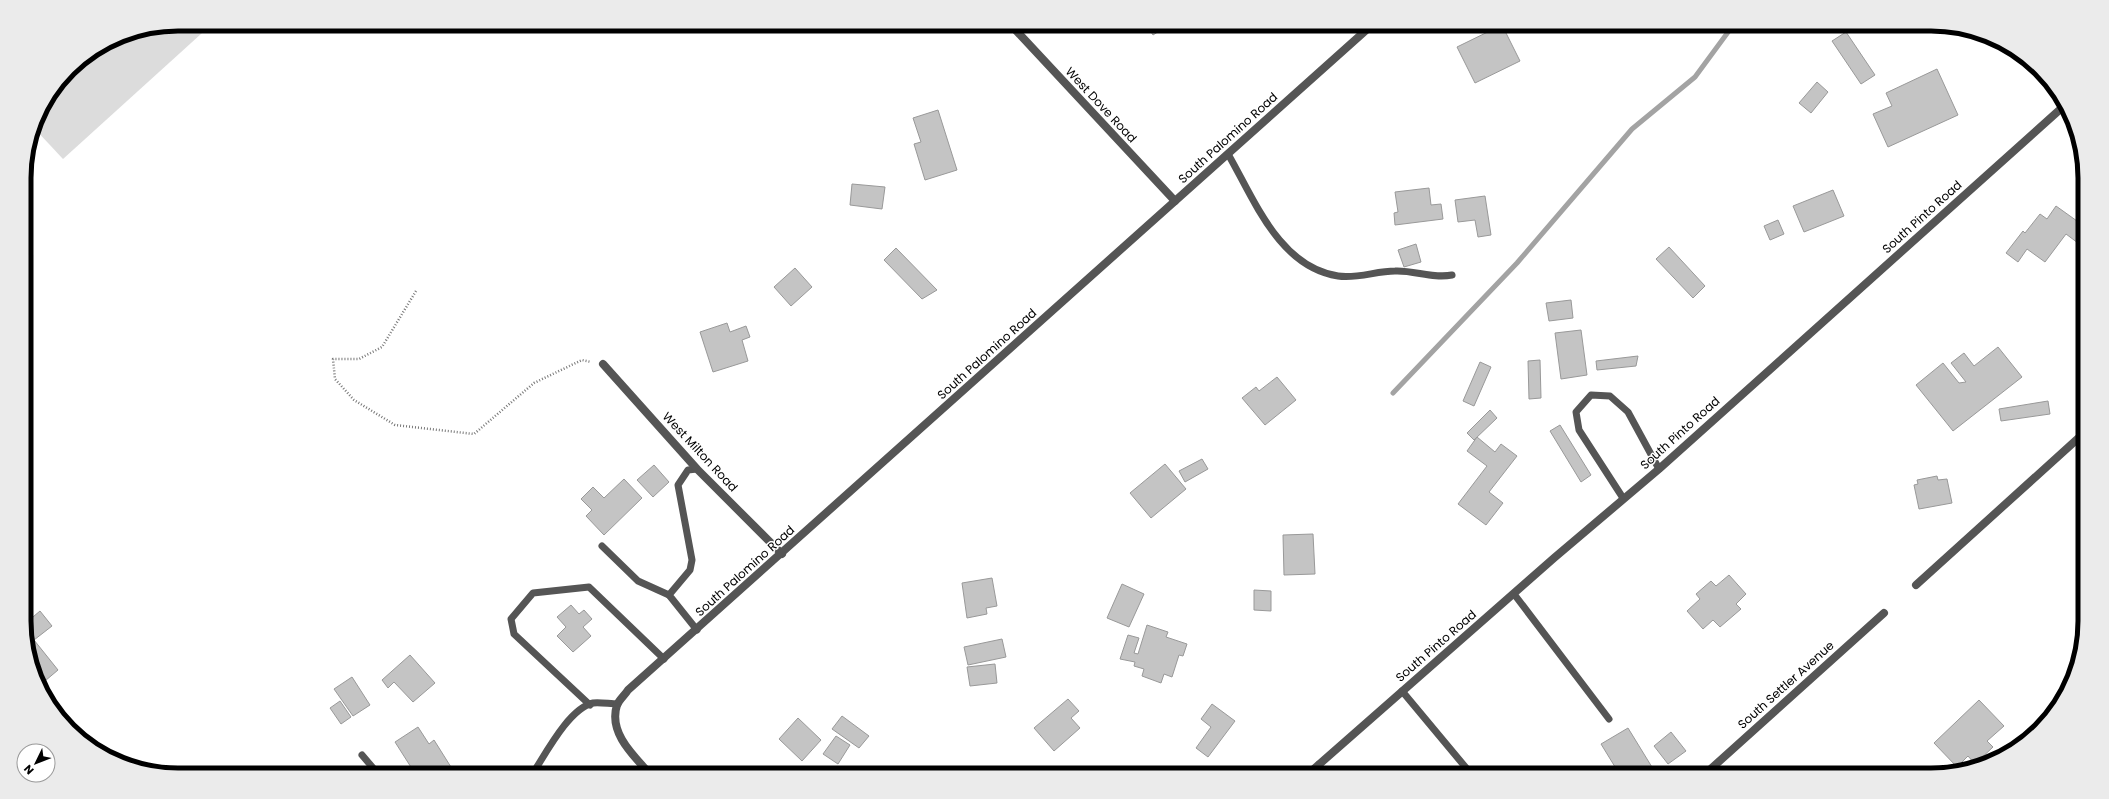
<svg xmlns="http://www.w3.org/2000/svg" width="2109" height="799" font-family="Poppins,sans-serif">
<style>
.green{fill:#dcdcdc}
.lines{fill:none;stroke-linecap:round;stroke-linejoin:round}
.stream{stroke:#a3a3a3;stroke-width:5}
.building{fill:#c4c4c4;stroke:#999}
.path{stroke:#777;stroke-width:2.5;stroke-dasharray:1 2;stroke-linecap:butt}
.service{stroke:#555;stroke-width:7}
.minor{stroke:#555;stroke-width:8}
.tertiary{stroke:#555;stroke-width:8}
.labels{text-anchor:middle;stroke-width:3;stroke-linejoin:round;paint-order:stroke}
.street-label{font-size:12px;fill:#000;stroke:#fff}
.rim{fill:none;stroke:#000;stroke-width:5}
</style>
<rect width="100%" height="100%" fill="#fff"/>
<polygon class="green" points="178,24 212,24 63,159 35,129 40,110 76,62 120,36"/>
<g class="lines">
<polyline class="stream" points="1393,393 1517,263 1632,129 1695,77 1734,24"/>
</g>
<g class="building">
<polygon points="1146,24 1166,24 1167,26 1153,35"/>
<polygon points="1502,25 1520,61 1475,83 1457,47"/>
<polygon points="1846,32 1875,75 1861,84 1832,41"/>
<polygon points="1937,69 1958,115 1888,147 1873,114 1892,106 1886,93"/>
<polygon points="1817,82 1828,92 1811,113 1799,103"/>
<polygon points="938,110 957,170 925,180 914,144 921,142 913,118"/>
<polygon points="852,184 885,187 882,209 850,205"/>
<polygon points="1429,188 1431,205 1441,204 1443,219 1395,225 1394,213 1398,212 1395,192"/>
<polygon points="1833,190 1844,216 1804,232 1793,206"/>
<polygon points="1485,196 1491,235 1478,237 1475,220 1458,222 1455,200"/>
<polygon points="2056,206 2084,226 2084,236 2078,243 2066,234 2045,262 2027,249 2018,262 2006,253 2023,231 2025,233 2040,214 2047,219"/>
<polygon points="1778,220 1784,234 1770,240 1764,226"/>
<polygon points="1416,244 1421,262 1404,267 1398,250"/>
<polygon points="1669,247 1705,286 1693,298 1656,259"/>
<polygon points="896,248 937,290 922,299 884,260"/>
<polygon points="795,268 812,287 791,306 774,287"/>
<polygon points="1571,300 1573,318 1549,321 1546,303"/>
<polygon points="727,323 730,332 746,326 750,337 742,340 748,361 713,372 700,332"/>
<polygon points="1581,330 1587,375 1561,379 1555,333"/>
<polygon points="1998,347 2022,377 1953,431 1916,385 1943,363 1959,383 1966,382 1951,363 1964,353 1974,366"/>
<polygon points="1638,356 1636,366 1597,370 1596,361"/>
<polygon points="1540,360 1541,398 1529,399 1528,361"/>
<polygon points="1480,362 1491,367 1474,406 1463,401"/>
<polygon points="1277,377 1296,400 1265,425 1242,398 1256,387 1259,391"/>
<polygon points="2048,401 2050,414 2001,421 1999,409"/>
<polygon points="1490,410 1497,418 1474,440 1467,433"/>
<polygon points="1560,425 1591,475 1581,482 1550,431"/>
<polygon points="1477,437 1495,452 1501,444 1517,456 1489,492 1503,503 1486,525 1458,504 1487,466 1467,451"/>
<polygon points="1202,459 1208,469 1185,482 1179,471"/>
<polygon points="1165,464 1186,489 1151,518 1130,493"/>
<polygon points="654,465 669,482 653,497 637,480"/>
<polygon points="1937,476 1938,480 1947,479 1952,503 1919,509 1914,485 1918,484 1917,480"/>
<polygon points="624,479 642,498 604,535 586,516 592,510 581,499 593,487 604,498"/>
<polygon points="1313,534 1315,574 1284,575 1283,535"/>
<polygon points="1729,575 1746,594 1736,604 1741,609 1720,627 1713,620 1703,629 1687,611 1700,599 1696,594 1711,581 1716,586"/>
<polygon points="992,578 997,606 986,608 987,614 967,618 962,583"/>
<polygon points="1122,584 1144,594 1129,627 1107,618"/>
<polygon points="1254,590 1271,591 1271,611 1254,610"/>
<polygon points="571,605 579,614 584,610 592,619 583,627 591,636 573,652 557,636 566,627 557,617"/>
<polygon points="40,611 52,626 34,640 58,670 39,686 27,650 27,622"/>
<polygon points="1147,625 1168,632 1166,637 1187,644 1183,656 1179,655 1172,677 1164,674 1161,683 1142,676 1144,669 1134,666 1135,662 1120,659 1128,635 1139,638 1134,653 1138,654"/>
<polygon points="1002,639 1006,657 968,665 964,647"/>
<polygon points="410,655 435,683 413,702 394,682 388,688 382,680"/>
<polygon points="995,664 997,683 970,686 967,667"/>
<polygon points="2076,668 2077,670 2065,692 2060,688"/>
<polygon points="352,677 370,705 353,716 334,689"/>
<polygon points="1068,699 1079,711 1071,718 1080,728 1054,751 1034,728"/>
<polygon points="1979,700 2004,726 1987,741 1993,747 1975,764 1968,756 1957,767 1934,743"/>
<polygon points="340,701 351,717 341,724 330,708"/>
<polygon points="1212,704 1235,721 1208,757 1196,748 1211,727 1201,719"/>
<polygon points="842,716 869,736 859,748 832,729"/>
<polygon points="798,718 821,740 802,761 779,739"/>
<polygon points="418,727 429,744 434,740 456,775 416,775 395,742"/>
<polygon points="1628,728 1655,772 1651,775 1620,775 1601,744"/>
<polygon points="1671,732 1686,751 1668,764 1654,746"/>
<polygon points="836,736 850,745 838,764 823,754"/>
</g>
<g class="lines">
<polyline class="path" points="416,291 382,347 359,359 333,359 335,379 354,400 395,425 474,434 534,383 582,360 591,362"/>
<g class="service">
<path d="M 1228,154 C 1254,199 1279,267 1338,276 C 1357,279 1376,271 1395,271 C 1414,270 1433,279 1452,275"/>
<polyline points="697,469 688,470 678,485 692,560 690,570 669,595 697,630"/>
<polyline points="1623,498 1579,430 1576,412 1591,395 1610,396 1628,412 1659,469"/>
<polyline points="602,546 638,581 669,595"/>
<polyline points="1514,594 1609,719"/>
<polyline points="1402,691 1472,775"/>
<polyline points="590,705 514,634 511,619 533,593 589,587 664,659"/>
<polyline points="362,755 379,775"/>
<polyline points="1319,764 1323,775"/>
<path d="M 527,775 L 535,770 C 547,751 570,708 593,703 C 600,702 610,704 618,704"/>
</g>
<g class="minor">
<polyline points="1010,24 1175,201"/>
<polyline points="603,364 697,469 782,554"/>
<polyline points="1916,585 2084,433"/>
<path d="M 651,775 C 634,756 608,733 617,705 C 619,700 625,695 628,690 L 1373,24"/>
<polyline points="1704,775 1884,613"/>
</g>
<polyline class="tertiary" points="1307,775 1554,558 1659,469 2065,105"/>
</g>
<g class="labels">
<g class="street-label">
<text transform="translate(1101 105) rotate(47)" y="4">West Dove Road</text>
<text transform="translate(1228 138) rotate(-42)" y="4">South Palomino Road</text>
<text transform="translate(1922 217) rotate(-42)" y="4">South Pinto Road</text>
<text transform="translate(987 354) rotate(-42)" y="4">South Palomino Road</text>
<text transform="translate(1680 433) rotate(-42)" y="4">South Pinto Road</text>
<text transform="translate(700 452) rotate(47)" y="4">West Milton Road</text>
<text transform="translate(745 571) rotate(-42)" y="4">South Palomino Road</text>
<text transform="translate(1436 646) rotate(-41)" y="4">South Pinto Road</text>
<text transform="translate(1786 685) rotate(-42)" y="4">South Settler Avenue</text>
</g>
</g>
<path d="M0 0H2109V799H0ZM178 31H1931A147 147 0 0 1 2078 178V621A147 147 0 0 1 1931 768H178A147 147 0 0 1 31 621V178A147 147 0 0 1 178 31Z" fill="#ebebeb" fill-rule="evenodd"/>
<path class="rim" d="M178 31H1931A147 147 0 0 1 2078 178V621A147 147 0 0 1 1931 768H178A147 147 0 0 1 31 621V178A147 147 0 0 1 178 31Z"/>
<g transform="translate(36 763) rotate(227)"><circle r="19" fill="#ffffff" stroke="#999999"/>
<path d="M0-3L7 15L0 10L-7 15Z" fill="#000000"/>
<text y="-6" font-size="11" font-weight="bold" text-anchor="middle" fill="#000000">N</text>
</g>
</svg>
